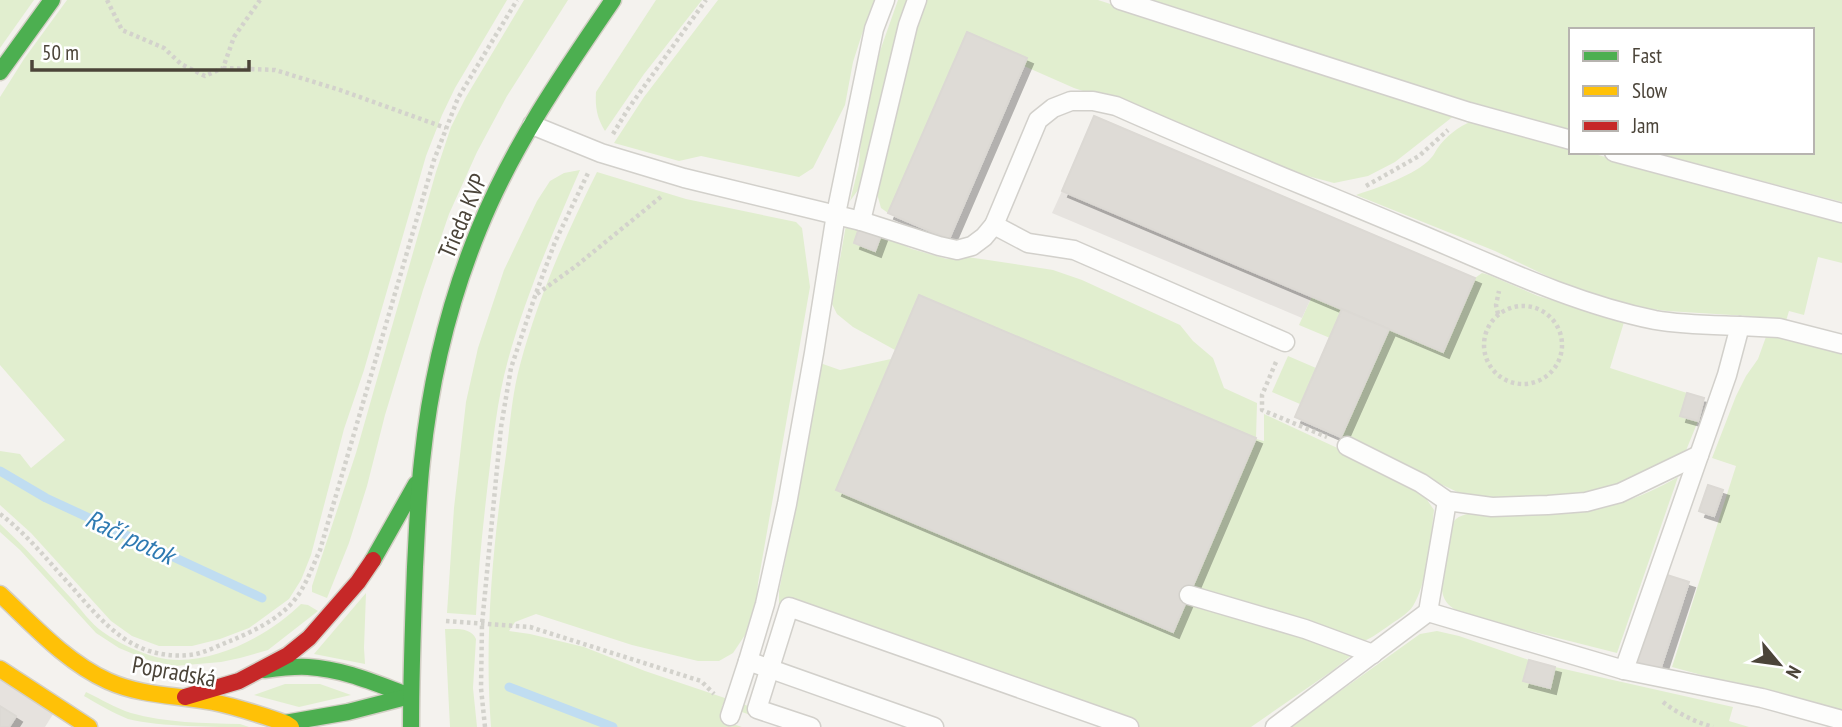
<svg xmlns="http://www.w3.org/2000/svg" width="1842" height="727" font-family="'PT Sans Narrow',sans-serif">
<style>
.industrial{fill:#e6e2de}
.green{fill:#e1eecf}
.parking{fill:#e6e3df}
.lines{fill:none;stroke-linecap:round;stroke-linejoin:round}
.stream{stroke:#c0ddf1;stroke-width:9}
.building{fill:#dedbd6;stroke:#dcd9d4;stroke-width:2;filter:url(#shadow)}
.lane-casing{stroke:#d2d0cb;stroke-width:21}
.fast-casing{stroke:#d3cfc5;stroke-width:19}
.slow-casing{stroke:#d3cfc5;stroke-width:19}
.jam-casing{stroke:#d3cfc5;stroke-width:19}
.path{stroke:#d3d2cc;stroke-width:4.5;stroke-dasharray:3.5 3.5;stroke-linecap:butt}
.lane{stroke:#fdfdfc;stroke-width:18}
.fast{stroke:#4caf50;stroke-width:16}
.slow{stroke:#ffc107;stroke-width:16}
.jam{stroke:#c62828;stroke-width:16}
.labels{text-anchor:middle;stroke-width:5;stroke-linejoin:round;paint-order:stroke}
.street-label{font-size:24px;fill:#4b4439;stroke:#fff}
.water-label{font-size:26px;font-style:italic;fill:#2e7ab2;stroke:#fff}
</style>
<defs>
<filter id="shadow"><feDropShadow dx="6" dy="6" stdDeviation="0" flood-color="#0004"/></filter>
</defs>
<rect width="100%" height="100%" fill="#f4f2ee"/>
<polygon class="industrial" points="0,669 58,706 45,727 0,727"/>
<g class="green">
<polygon points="0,0 34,0 0,48"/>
<polygon points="67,0 507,0 455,88 442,115 426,156 364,370 344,429 311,555 301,580 289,599 249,628 220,639 192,646 159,646 132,636 111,621 31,533 0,505 0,451 20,454 31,468 65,440 0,365 0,97 24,59"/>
<polygon points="524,0 568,0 507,96 477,152 449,214 423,290 385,415 367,486 349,543 327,598 312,592 312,586 356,453 436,172 451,127 466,97"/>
<path d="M 656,0 L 702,0 L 644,74 L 605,131 C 597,118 595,107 596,92 Z"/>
<polygon points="718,0 876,0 862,34 853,62 845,105 813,168 799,177 701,156 679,161 614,143 644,97"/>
<polygon points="898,0 910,0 863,183 850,201 859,165 861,136 880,51"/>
<polygon points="925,0 1098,0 1455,115 1395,162 1368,176 1334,183 1304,175 1159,116 1074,88 1024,66 1027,58 967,32 888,213 881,208 876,190 909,43"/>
<polygon points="1149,0 1842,0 1842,202 1652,152 1812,152 1812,30 1571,30 1571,131 1468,103"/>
<path d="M 1472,121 L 1571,148 L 1571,152 L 1587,152 L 1842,221 L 1842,263 L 1818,257 L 1804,315 L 1789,311 L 1786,321 L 1748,316 L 1667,311 L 1628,306 L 1576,290 L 1495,251 L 1356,195 C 1377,188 1416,175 1431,158 C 1434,155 1435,152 1437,149 C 1446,136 1458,127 1472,121 Z"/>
<path d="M 580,170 C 553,232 526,295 508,360 C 497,400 493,441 488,482 C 483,526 478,571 476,615 L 447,613 L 454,508 L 466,402 L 478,348 L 504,270 L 537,201 L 550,181 L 564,173 Z"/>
<path d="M 597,172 L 686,199 L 796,222 L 802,228 L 810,287 L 758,583 L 756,608 L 745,635 L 733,653 L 719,661 L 698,661 L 632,645 L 536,614 L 515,622 L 509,631 L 530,634 L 584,647 L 645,671 L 811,727 L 785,727 L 722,705 L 722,715 L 733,724 L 742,727 L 491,727 C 484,638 493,543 506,455 C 510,426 512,394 520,365 C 538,298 566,234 597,172 Z"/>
<path d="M 846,225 L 859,228 L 854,243 L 875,250 L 881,235 L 912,249 L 947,259 L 967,257 L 988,260 L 1053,270 L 1082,280 L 1180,325 L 1193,341 L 1213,358 L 1224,388 L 1257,403 L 1256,439 L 1264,441 L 1264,414 L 1346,452 L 1421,491 L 1434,510 C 1431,537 1427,584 1413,606 C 1407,615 1396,620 1387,627 C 1378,633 1370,640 1359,642 L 1192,588 L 1255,439 L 919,295 L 895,350 L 853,327 L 837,314 L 832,304 Z"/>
<polygon points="1482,273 1489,275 1538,296 1624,322 1610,368 1687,393 1680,416 1698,421 1685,453 1642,476 1603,490 1574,496 1509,499 1468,497 1341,437 1389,329 1443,352 1475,278"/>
<polygon points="1312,296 1342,309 1330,338 1299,325"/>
<polygon points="1767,334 1842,354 1842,713 1672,667 1736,466 1712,458 1736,396 1746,376 1758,359"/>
<polygon points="1288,356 1316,368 1300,404 1272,392"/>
<polygon points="891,359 837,490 1173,632 1187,601 1353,654 1332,671 1251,727 1129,727 779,610 779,591 801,481 820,363 840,370"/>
<path d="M 1678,477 L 1617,653 L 1467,615 C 1450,609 1440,601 1442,581 C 1443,569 1447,526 1456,519 C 1469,509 1497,514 1513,513 C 1533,512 1552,510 1572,509 C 1588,507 1604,507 1620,503 C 1640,497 1660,487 1678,477 Z"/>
<path d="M 0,524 C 25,547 47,572 70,597 C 80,608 91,624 103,632 C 118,643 138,652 156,657 C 204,670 268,637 301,604 L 308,605 L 318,611 L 268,650 L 240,658 L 221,662 L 175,666 L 148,660 L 119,648 L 96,633 L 20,550 L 0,532 Z"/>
<polygon points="366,593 364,648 365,664 314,654"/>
<path d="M 445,629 C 456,629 471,627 476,639 L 473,688 L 477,727 L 450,727 Z"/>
<polygon points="1437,631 1459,636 1529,660 1524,681 1550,688 1555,667 1733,707 1729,721 1749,727 1290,727 1420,634"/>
<polygon points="285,684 320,684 351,695 299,707 254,695"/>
<path d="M 86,692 C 101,699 115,708 131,713 C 165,723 204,723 240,724 L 249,727 C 213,727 162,727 128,719 C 113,713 98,704 84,696 Z"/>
</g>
<polygon class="parking" points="1062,191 1312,296 1302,318 1052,213"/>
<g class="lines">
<g class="stream">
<polyline points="0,471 46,498 262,598"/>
<polyline points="509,687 613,727"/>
</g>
</g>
<g class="building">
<polygon points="967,32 1027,58 949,239 888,213"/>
<polygon points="1094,116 1475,278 1443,352 1062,191"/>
<polygon points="859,228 881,235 875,251 854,243"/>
<polygon points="919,295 1256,438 1173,632 836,490"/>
<polygon points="1342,309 1389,329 1341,437 1295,417"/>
<polygon points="1687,393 1704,398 1698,421 1680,416"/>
<polygon points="1708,485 1723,490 1714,516 1699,511"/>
<polygon points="1667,575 1689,582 1660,670 1637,662"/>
<polygon points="1529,660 1555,667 1550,688 1523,681"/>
<polygon points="0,706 16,716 9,727 0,727"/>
</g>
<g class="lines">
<defs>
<g id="lane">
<polyline points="885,0 874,29 836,214 814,353 787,504 765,604 748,661 934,727"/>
<polyline points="1120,0 1469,112 1571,140"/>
<polyline points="532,125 601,153 684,178 861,221 939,246 957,250 972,246 984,237 994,225"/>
<polyline points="1614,152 1842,213"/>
<polyline points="861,221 908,25 917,0"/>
<polyline points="1740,326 1779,328 1842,344"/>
<path d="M 1285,342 L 1074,250 L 1028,243 L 994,225 L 1038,120 L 1053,108 L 1071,101 L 1093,101 L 1116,106 C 1210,148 1306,186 1401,226 C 1484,260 1567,302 1655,320 C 1683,325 1712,325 1740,326 L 1727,375 L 1624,670"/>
<polyline points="1347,446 1421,483 1447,501 1492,507 1548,505 1586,502 1620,493 1699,455"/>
<polyline points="1189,595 1305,629 1373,654"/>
<polyline points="1428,612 1624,670 1762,698 1842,720"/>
<polyline points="730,716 748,661"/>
<polyline points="811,727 757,709 789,607 1129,727"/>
<polyline points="1275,727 1428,612 1447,501"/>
</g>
<g id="fast">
<polyline points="0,72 52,0"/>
<polyline points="373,560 416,484"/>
<path d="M 264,670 C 279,668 294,666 308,667 C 344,669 377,684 410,696"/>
<polyline points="285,723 348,712 410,696"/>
<path d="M 411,727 C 411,674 413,621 415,567 C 417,532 418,496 422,461 C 430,383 449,302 479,229 C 512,147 563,73 613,0"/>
</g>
<g id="slow">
<path d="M 0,594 C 33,625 66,662 108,681 C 141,696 178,695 213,702 C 238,707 261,715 285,723 L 291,727"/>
<polyline points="0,669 89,727"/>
</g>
<polyline id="jam" points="185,697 239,681 288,655 309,638 358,582 373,560"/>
</defs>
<use href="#lane" class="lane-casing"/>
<use href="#fast" class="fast-casing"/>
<use href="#slow" class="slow-casing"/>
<use href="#jam" class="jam-casing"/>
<g class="path">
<polyline points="107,0 122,30 164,48 181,64 205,76 223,68 234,37 260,0"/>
<polyline points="223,68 275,70 340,90 446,128"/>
<polyline points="613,134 628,109 706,0"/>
<polyline points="1366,186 1419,156 1448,130"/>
<polyline points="537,294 576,266 662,196"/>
<circle cx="1523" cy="345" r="39"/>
<polyline points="1498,314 1496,305 1499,291"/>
<polyline points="1276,362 1262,395 1262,410 1327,437"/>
<path d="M 0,514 C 27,534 48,561 71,586 C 104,624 133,660 189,655 C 203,654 217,646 230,641 C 256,630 287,616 302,589 C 309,577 314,563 320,550 L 434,160 L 458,98 L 517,0"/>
<polyline points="446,621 530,627 701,681 714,694"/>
<path d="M 1663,702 C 1677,713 1695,722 1713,727"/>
<polyline points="485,727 481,688 482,624 501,427 511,368 535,296 555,242 589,171"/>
</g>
<use href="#lane" class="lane"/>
<use href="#fast" class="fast"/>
<use href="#slow" class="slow"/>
<use href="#jam" class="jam"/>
</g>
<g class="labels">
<g class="street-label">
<text transform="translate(463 216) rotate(-67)" y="8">Trieda KVP</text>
<text transform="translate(174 672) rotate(10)" y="8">Popradská</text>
</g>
<g class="water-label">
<text transform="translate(130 537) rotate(25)" y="9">Račí potok</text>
</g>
</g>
<rect x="1569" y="28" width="245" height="126" fill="#ffffff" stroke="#b7b4b0" stroke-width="2"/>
<rect x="1583" y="51" width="35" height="10" fill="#4caf50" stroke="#b7b4b0" stroke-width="2"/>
<text x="1632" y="63" font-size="21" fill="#4b4439">Fast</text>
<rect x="1583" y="86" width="35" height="10" fill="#ffc107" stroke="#b7b4b0" stroke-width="2"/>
<text x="1632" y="98" font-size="21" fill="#4b4439">Slow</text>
<rect x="1583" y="121" width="35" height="10" fill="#c62828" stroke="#b7b4b0" stroke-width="2"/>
<text x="1632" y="133" font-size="21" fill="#4b4439">Jam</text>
<g transform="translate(1779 664) rotate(119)" stroke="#ffffff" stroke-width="5" paint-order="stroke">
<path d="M0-5L12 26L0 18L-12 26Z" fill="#4b4439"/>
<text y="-10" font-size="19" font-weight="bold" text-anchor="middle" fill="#4b4439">N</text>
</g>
<path d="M32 60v10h217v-10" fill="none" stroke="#4b4439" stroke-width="3.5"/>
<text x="42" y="60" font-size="21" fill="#4b4439" stroke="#ffffff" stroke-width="5" paint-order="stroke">50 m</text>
</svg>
